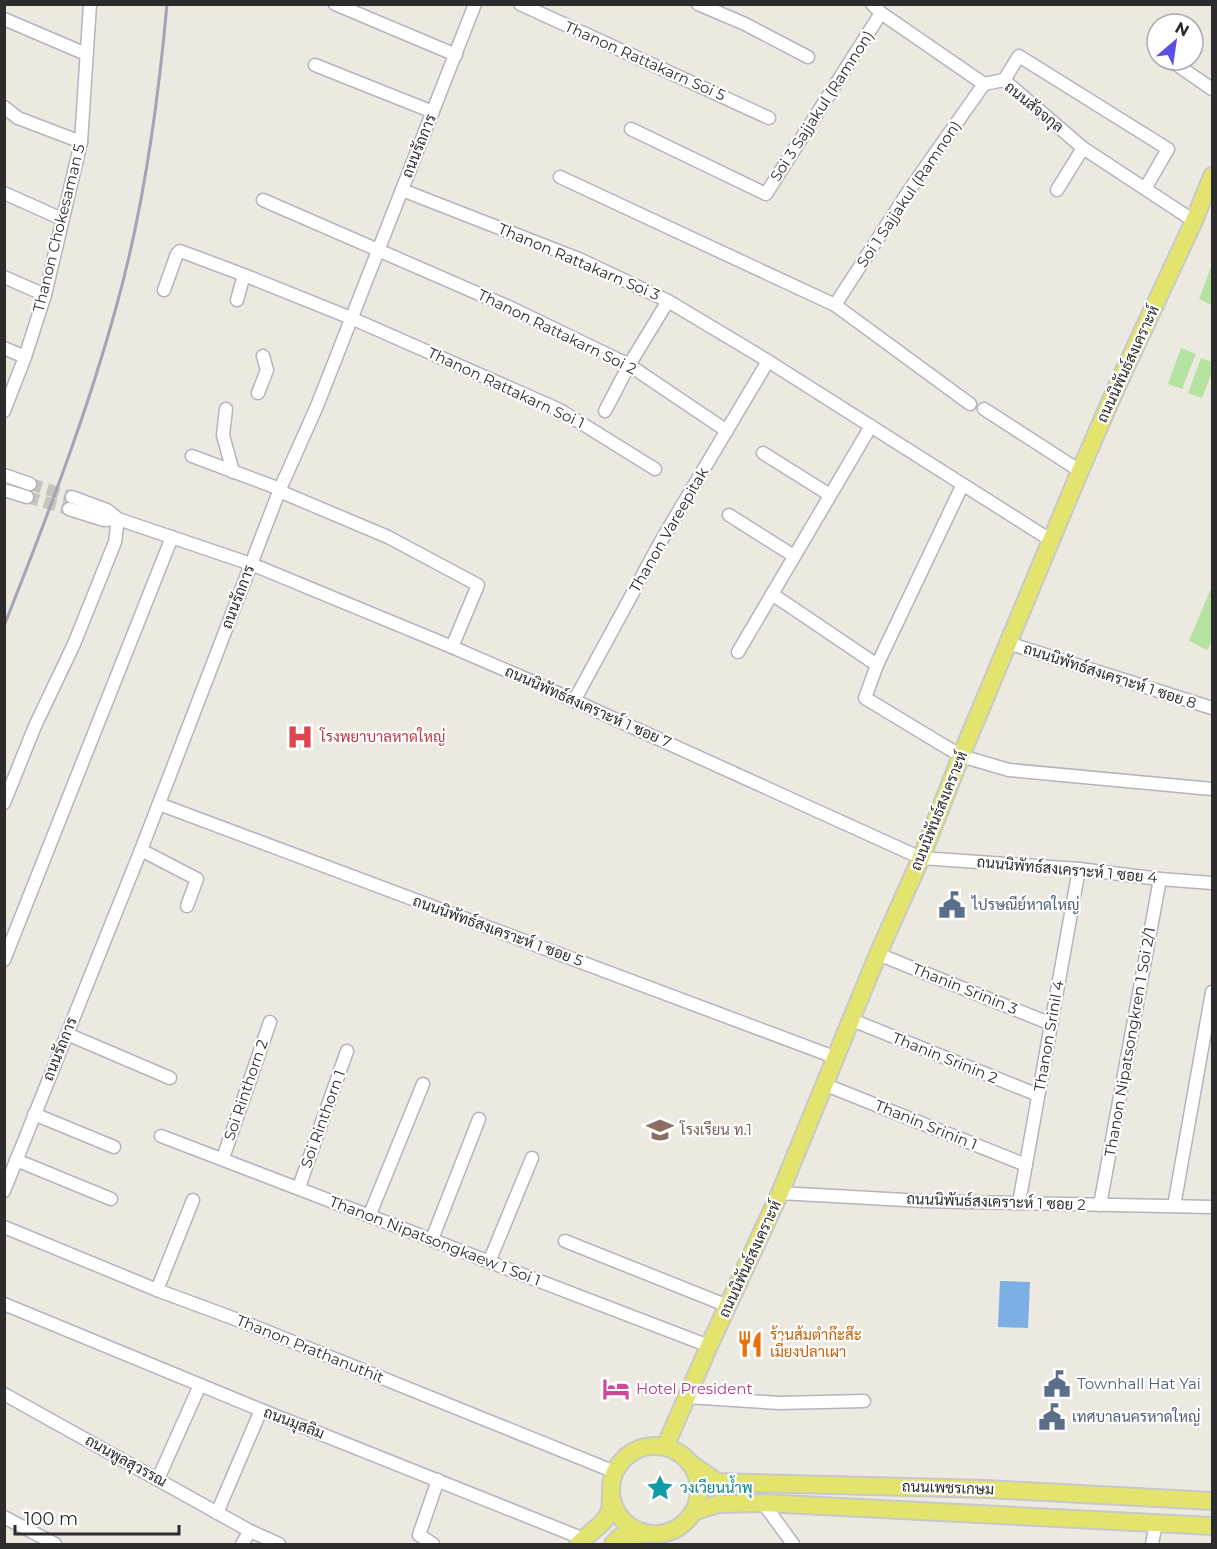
<svg xmlns="http://www.w3.org/2000/svg" width="1217" height="1549" font-family="Montserrat,Sarabun,sans-serif">
<style>
.pitch{fill:#b5e39f}
.water{fill:#7eafe4}
.lines{fill:none;stroke-linecap:round;stroke-linejoin:round}
.minor-tunnel{stroke:#c6c4bc;stroke-width:12;stroke-dasharray:12 6;stroke-linecap:butt}
.minor-casing{stroke:#b4b3be;stroke-width:15}
.major-casing{stroke:#c8c8c8;stroke-width:20}
.minor{stroke:#fff;stroke-width:12}
.major{stroke:#e2e46d;stroke-width:16}
.rail{stroke:#a5a3b4;stroke-width:3}
.labels{text-anchor:middle;stroke-width:4.5;stroke-linejoin:round;paint-order:stroke}
.street-label{font-size:15px;fill:#2c2c2c;stroke:#fff}
.health-label{font-size:15px;fill:#be3a42;stroke:#fff;text-anchor:start}
.service-label{font-size:15px;fill:#4e5e75;stroke:#fff;text-anchor:start}
.education-label{font-size:15px;fill:#785e54;stroke:#fff;text-anchor:start}
.food-label{font-size:15px;fill:#c56008;stroke:#fff;text-anchor:start}
.hotel-label{font-size:15px;fill:#b23c85;stroke:#fff;text-anchor:start}
.culture-label{font-size:15px;fill:#0d838f;stroke:#fff;text-anchor:start}
</style>
<rect width="100%" height="100%" fill="#eceae0"/>
<g class="pitch">
<polygon points="1212,264 1212,305 1199,299"/>
<polygon points="1181,348 1196,354 1182,389 1168,384"/>
<polygon points="1201,358 1212,362 1212,372 1202,398 1188,393"/>
<polygon points="1212,586 1212,644 1211,643 1207,650 1189,641"/>
</g>
<polygon class="water" points="1000,1281 1030,1282 1028,1328 998,1327"/>
<g class="lines">
<g class="minor-tunnel">
<polyline points="30,484 72,497"/>
<polyline points="27,497 69,509"/>
</g>
<defs>
<g id="minor">
<polyline points="335,4 456,55"/>
<polyline points="520,4 769,118"/>
<polyline points="698,4 745,24 808,57"/>
<polyline points="872,4 881,13 984,84 1004,80 1083,148 1194,221"/>
<polyline points="4,19 86,54"/>
<polyline points="1170,60 1212,89"/>
<polyline points="315,65 433,112"/>
<polyline points="1004,80 1019,56 1168,149 1146,187"/>
<polyline points="4,107 18,118 81,142"/>
<polyline points="631,129 766,194 881,13"/>
<polyline points="560,177 835,305 970,404"/>
<polyline points="402,190 579,259 668,301 768,361 1052,541"/>
<polyline points="1057,190 1083,148"/>
<polyline points="4,193 62,219"/>
<polyline points="263,200 509,307 629,365 727,431"/>
<polyline points="4,277 45,295"/>
<polyline points="164,290 177,254 180,251 244,275"/>
<polyline points="237,300 244,275 351,318 560,410 655,469"/>
<polyline points="835,305 910,189 984,84"/>
<polyline points="4,348 25,357"/>
<polyline points="258,393 267,370 263,356"/>
<polyline points="226,409 223,435 233,472"/>
<polyline points="984,409 1080,471"/>
<polyline points="4,411 25,357 45,295 81,142 90,4"/>
<polyline points="605,411 629,365 668,301"/>
<polyline points="763,453 830,495"/>
<polyline points="192,456 280,489"/>
<polyline points="4,475 30,484"/>
<polyline points="4,490 27,497"/>
<polyline points="279,491 388,537 478,585 452,647"/>
<polyline points="72,497 107,510 118,519"/>
<polyline points="69,509 104,520 118,519 251,564 452,647 533,682 921,858 1079,869 1160,879 1212,883"/>
<polyline points="729,515 794,556"/>
<polyline points="772,594 877,665 962,486"/>
<polyline points="1008,643 1212,708"/>
<polyline points="738,652 871,426"/>
<polyline points="877,665 865,698 961,756 1009,770 1212,789"/>
<polyline points="574,701 661,541 768,361"/>
<polyline points="4,803 35,726 74,644 115,542 118,519"/>
<polyline points="159,804 837,1058"/>
<polyline points="141,850 197,879 187,906"/>
<polyline points="878,954 1051,1024"/>
<polyline points="4,960 172,537"/>
<polyline points="852,1020 1038,1095"/>
<polyline points="67,1034 170,1078"/>
<polyline points="826,1085 1026,1165"/>
<polyline points="34,1114 114,1147"/>
<polyline points="161,1136 709,1346"/>
<polyline points="223,1158 270,1022"/>
<polyline points="16,1160 111,1199"/>
<polyline points="299,1187 347,1051"/>
<polyline points="4,1191 141,850 280,489 317,406 475,4"/>
<polyline points="780,1193 923,1201 1212,1207"/>
<polyline points="1019,1203 1079,869"/>
<polyline points="1100,1205 1160,879"/>
<polyline points="1174,1206 1212,992"/>
<polyline points="370,1214 423,1084"/>
<polyline points="4,1227 157,1290 246,1323 615,1472"/>
<polyline points="432,1239 479,1119"/>
<polyline points="565,1241 728,1306"/>
<polyline points="489,1262 532,1158"/>
<polyline points="157,1290 193,1200"/>
<polyline points="4,1304 261,1410 584,1539"/>
<polyline points="4,1394 250,1531 279,1544"/>
<polyline points="688,1397 779,1403 864,1401"/>
<polyline points="158,1479 200,1385"/>
<polyline points="763,1503 793,1544"/>
<polyline points="217,1513 261,1410"/>
<polyline points="4,1517 55,1544"/>
<polyline points="242,1544 250,1531"/>
<polyline points="433,1544 419,1535 438,1480"/>
<polyline points="1152,1544 1156,1523"/>
</g>
<g id="major">
<circle cx="655" cy="1490" r="44"/>
<polyline points="665,1447 709,1346 780,1193 878,954 921,858 961,756 1080,471 1117,386 1194,221 1212,176"/>
<polyline points="690,1463 717,1482 986,1489 1212,1501"/>
<polyline points="693,1512 718,1504 763,1503 1212,1526"/>
<polyline points="578,1544 602,1523 610,1512 611,1496"/>
<polyline points="613,1544 620,1537 645,1534"/>
</g>
</defs>
<use href="#minor" class="minor-casing"/>
<use href="#major" class="major-casing"/>
<use href="#minor" class="minor"/>
<use href="#major" class="major"/>
<path class="rail" d="M 4,626 C 46,520 87,414 117,304 C 144,207 158,105 167,4"/>
</g>
<defs>
<symbol id="hospital-bare" viewBox="-9 -9 18 18"><path d="M-5-5h3v3.5h4V-5h3V5h-3V1.5h-4V5h-3Z" fill="#e0444e" stroke="#fff" stroke-width="2.5" paint-order="stroke"/></symbol>
<symbol id="civic-bare" viewBox="-9 -9 18 18"><path d="M-.6-6.5H3V-4.5H.6V-3L4-1V1h2V6H-6V1h2V-1L-.6-3ZM-1.2 2.5V6h2.4V2.5Z" fill="#5c6f8a" stroke="#fff" stroke-width="2.5" paint-order="stroke"/></symbol>
<symbol id="school-bare" viewBox="-9 -9 18 18"><path d="M0-5L7-2L0 1L-7-2ZM-4 1L0 2.5L4 1V4Q0 6-4 4Z" fill="#8d6e63" stroke="#fff" stroke-width="2.5" paint-order="stroke"/></symbol>
<symbol id="restaurant-bare" viewBox="-9 -9 18 18"><path d="M-5-6h1v4h1v-4h1v4h1v-4h1v5L-1.5 .5V6h-2V.5L-5-1ZM5-6V6H3V1.5H1.5Q1.5-4 5-6Z" fill="#e8710a" stroke="#fff" stroke-width="2.5" paint-order="stroke"/></symbol>
<symbol id="hotel-bare" viewBox="-9 -9 18 18"><path d="M-6-4.5h1.5V1H6V5H4.5V3h-9V5H-6ZM-4 0a1.8 1.8 0 1 1 3.6 0ZM.5 0V-2.5h3Q6-2.5 6 0Z" fill="#d1479c" stroke="#fff" stroke-width="2.5" paint-order="stroke"/></symbol>
<symbol id="sight-bare" viewBox="-9 -9 18 18"><path d="M0-6L1.8-2.2L6-1.7L2.9 1.2L3.7 5.4L0 3.3L-3.7 5.4L-2.9 1.2L-6-1.7L-1.8-2.2Z" fill="#0f9aa8" stroke="#fff" stroke-width="2.5" paint-order="stroke"/></symbol>
</defs>
<g fill-rule="evenodd">
<use href="#hospital-bare" x="281" y="718" width="38" height="38"/>
<use href="#civic-bare" x="933" y="886" width="38" height="38"/>
<use href="#school-bare" x="641" y="1111" width="38" height="38"/>
<use href="#restaurant-bare" x="731" y="1325" width="38" height="38"/>
<use href="#civic-bare" x="1038" y="1365" width="38" height="38"/>
<use href="#hotel-bare" x="597" y="1370" width="38" height="38"/>
<use href="#civic-bare" x="1033" y="1398" width="38" height="38"/>
<use href="#sight-bare" x="641" y="1469" width="38" height="38"/>
</g>
<g class="labels">
<g class="street-label">
<text transform="translate(645 61) rotate(24)" y="5">Thanon Rattakarn Soi 5</text>
<text transform="translate(822 106) rotate(-57)" y="5">Soi 3 Sajjakul (Ramnon)</text>
<text transform="translate(1034 107) rotate(39)" y="5">ถนนสัจจกุล</text>
<text transform="translate(419 146) rotate(-68)" y="5">ถนนรัถการ</text>
<text transform="translate(909 194) rotate(-56)" y="5">Soi 1 Sajjakul (Ramnon)</text>
<text transform="translate(59 228) rotate(-76)" y="5">Thanon Chokesaman 5</text>
<text transform="translate(579 262) rotate(23)" y="5">Thanon Rattakarn Soi 3</text>
<text transform="translate(557 332) rotate(26)" y="5">Thanon Rattakarn Soi 2</text>
<text transform="translate(1128 364) rotate(-65)" y="5">ถนนนิพันธ์สงเคราะห์</text>
<text transform="translate(506 388) rotate(25)" y="5">Thanon Rattakarn Soi 1</text>
<text transform="translate(669 530) rotate(-60)" y="5">Thanon Vareepitak</text>
<text transform="translate(238 597) rotate(-69)" y="5">ถนนรัถการ</text>
<text transform="translate(1110 676) rotate(18)" y="5">ถนนนิพัทธ์สงเคราะห์ 1 ซอย 8</text>
<text transform="translate(588 707) rotate(24)" y="5">ถนนนิพัทธ์สงเคราะห์ 1 ซอย 7</text>
<text transform="translate(939 811) rotate(-68)" y="5">ถนนนิพันธ์สงเคราะห์</text>
<text transform="translate(1067 870) rotate(5)" y="5">ถนนนิพัทธ์สงเคราะห์ 1 ซอย 4</text>
<text transform="translate(498 931) rotate(20)" y="5">ถนนนิพัทธ์สงเคราะห์ 1 ซอย 5</text>
<text transform="translate(965 989) rotate(22)" y="5">Thanin Srinin 3</text>
<text transform="translate(1049 1036) rotate(-80)" y="5">Thanon Srinil 4</text>
<text transform="translate(1130 1042) rotate(-80)" y="5">Thanon Nipatsongkren 1 Soi 2/1</text>
<text transform="translate(60 1049) rotate(-68)" y="5">ถนนรัถการ</text>
<text transform="translate(945 1058) rotate(22)" y="5">Thanin Srinin 2</text>
<text transform="translate(246 1090) rotate(-71)" y="5">Soi Rinthorn 2</text>
<text transform="translate(323 1119) rotate(-70)" y="5">Soi Rinthorn 1</text>
<text transform="translate(926 1125) rotate(22)" y="5">Thanin Srinin 1</text>
<text transform="translate(996 1202) rotate(2)" y="5">ถนนนิพันธ์สงเคราะห์ 1 ซอย 2</text>
<text transform="translate(435 1241) rotate(21)" y="5">Thanon Nipatsongkaew 1 Soi 1</text>
<text transform="translate(750 1259) rotate(-65)" y="5">ถนนนิพันธ์สงเคราะห์</text>
<text transform="translate(310 1349) rotate(22)" y="5">Thanon Prathanuthit</text>
<text transform="translate(294 1423) rotate(21)" y="5">ถนนมุสลิม</text>
<text transform="translate(126 1461) rotate(29)" y="5">ถนนพูลสุวรรณ</text>
<text transform="translate(948 1488) rotate(2)" y="5">ถนนเพชรเกษม</text>
</g>
<g class="health-label">
<text x="320" y="742">โรงพยาบาลหาดใหญ่</text>
</g>
<g class="service-label">
<text x="972" y="910">ไปรษณีย์หาดใหญ่</text>
<text x="1077" y="1389">Townhall Hat Yai</text>
<text x="1072" y="1422">เทศบาลนครหาดใหญ่</text>
</g>
<g class="education-label">
<text x="680" y="1135">โรงเรียน ท.1</text>
</g>
<g class="food-label">
<text x="770" y="1340">ร้านส้มตำก๊ะส๊ะ<tspan x="770" dy="17">เมี่ยงปลาเผา</tspan></text>
</g>
<g class="hotel-label">
<text x="636" y="1394">Hotel President</text>
</g>
<g class="culture-label">
<text x="680" y="1493">วงเวียนน้ำพุ</text>
</g>
</g>
<rect width="1217" height="1549" fill="none" stroke="#2c2c2c" stroke-width="12"/>
<g transform="translate(1175 42) rotate(29)"><circle r="28" fill="#ffffff" stroke="#ababab" stroke-width="1.5"/>
<path d="M0-4.5L10 22L0 15L-10 22Z" fill="#5a50e9"/>
<text y="-9" font-size="16" font-weight="bold" text-anchor="middle" fill="#2c2c2c">N</text>
</g>
<path d="M15 1525v9h164v-9" fill="none" stroke="#2c2c2c" stroke-width="3"/>
<text x="24" y="1525" font-size="18" fill="#2c2c2c" stroke="#ffffff" stroke-width="4.5" paint-order="stroke">100 m</text>
</svg>
